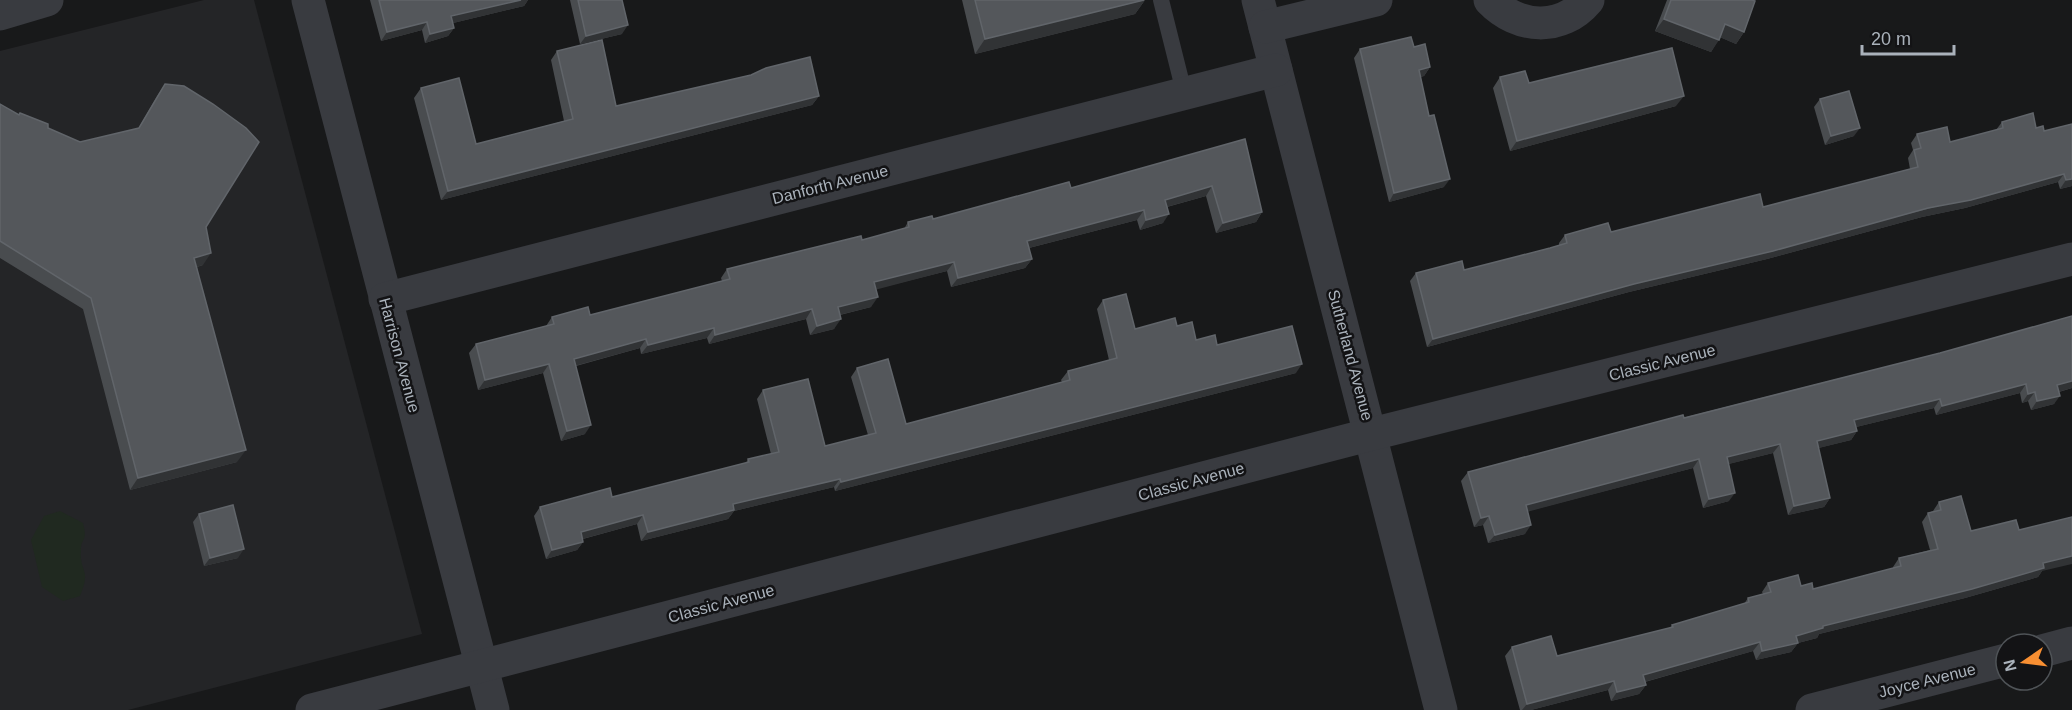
<svg xmlns="http://www.w3.org/2000/svg" width="2072" height="710" font-family="Helvetica,sans-serif">
<style>
.built{fill:#242527}
.green{fill:#202920}
.lines{fill:none;stroke-linecap:round;stroke-linejoin:round}
.service{stroke:#393b40;stroke-width:16}
.minor{stroke:#393b40;stroke-width:33}
.wall{fill:#494c4f}
.shaded-wall{fill:#313335}
.building{fill:#54575b;stroke:#61656a;stroke-width:1.5}
.labels{text-anchor:middle;stroke-width:5;stroke-linejoin:round;paint-order:stroke}
.street-label{font-size:16px;fill:#aab2bb;stroke:#131315}
</style>
<rect width="100%" height="100%" fill="#18191a"/>
<polygon class="built" points="204,0 254,0 422,634 128,710 0,710 0,51"/>
<path class="green" d="M 60,511 L 83,523 C 88,543 81,537 81,550 C 79,573 92,568 80,596 L 63,601 L 42,587 L 31,540 L 44,516 Z"/>
<g class="lines">
<polyline class="service" points="1161,0 1184,92"/>
<g class="minor">
<polyline points="308,0 493,710"/>
<polyline points="1258,0 1441,710"/>
<path d="M 1490,0 C 1518,29 1561,32 1588,0"/>
<polyline points="0,14 47,0"/>
<polyline points="1265,27 1376,0"/>
<polyline points="385,299 1276,70"/>
<polyline points="2042,651 2072,643"/>
<polyline points="312,710 1372,434 2072,259"/>
<polyline points="1812,710 2006,660"/>
</g>
</g>
<g class="wall">
<polygon points="370,0 528,0 524,6 453,23 454,28 448,36 425,43 422,30 381,41"/>
<polygon points="570,0 622,0 622,34 580,44"/>
<polygon points="962,0 1145,0 1135,14 975,54"/>
<polygon points="1667,0 1752,0 1744,32 1736,44 1720,37 1711,52 1655,31"/>
<polygon points="1414,47 1430,67 1424,76 1420,77 1444,187 1389,202 1354,58 1360,49"/>
<polygon points="557,51 616,106 819,96 812,105 441,200 414,98 421,88 476,144 564,121 551,60"/>
<polygon points="1500,77 1529,83 1676,106 1510,151 1493,88"/>
<polygon points="165,84 206,227 203,265 197,267 237,462 130,490 83,309 0,258 0,104 18,115 80,142 138,129 157,96"/>
<polygon points="1820,99 1854,136 1825,145 1814,107"/>
<polygon points="2002,122 2036,128 2044,131 2072,186 2060,189 2058,182 1965,208 1922,217 1767,259 1629,292 1427,347 1410,281 1416,273 1464,270 1559,246 1559,243 1565,235 1611,232 1763,207 1910,169 1908,158 1913,150 1911,143 1917,134 1950,142 1996,130"/>
<polygon points="1245,139 1262,212 1256,222 1216,233 1206,196 1167,207 1163,223 1140,230 1137,220 1029,248 1032,259 1025,268 951,287 947,271 875,289 871,307 840,315 834,329 810,335 806,319 709,344 707,338 641,354 640,348 576,366 585,434 561,441 543,373 478,390 469,353 476,344 546,326 552,317 590,315 722,281 721,278 727,269 862,240 904,229 908,222 933,219 1071,188"/>
<polygon points="1103,300 1135,329 1177,326 1196,340 1217,345 1296,373 835,491 834,487 734,511 728,519 641,541 637,524 583,539 583,542 577,550 546,559 534,516 540,507 612,497 746,463 748,459 771,454 757,399 763,390 825,446 868,435 851,377 857,368 906,424 1062,382 1061,380 1068,371 1109,360 1097,309"/>
<polygon points="2072,316 2072,388 2059,392 2054,404 2031,410 2028,401 2022,403 2020,393 1936,415 1934,408 1856,427 1857,431 1851,440 1818,448 1830,498 1824,507 1788,515 1773,453 1728,464 1729,501 1703,508 1693,468 1528,511 1525,534 1488,543 1483,525 1474,527 1461,481 1468,472 1940,353"/>
<polygon points="1939,502 1971,531 2019,530 2042,571 2038,577 1965,598 1819,634 1817,638 1798,643 1791,652 1756,660 1753,651 1645,682 1646,685 1639,694 1611,701 1608,690 1531,710 1520,710 1505,656 1512,647 1557,656 1670,628 1672,625 1744,604 1748,598 1763,594 1762,592 1768,583 1801,586 1813,589 1893,568 1893,567 1899,558 1930,550 1922,522 1928,513 1933,511"/>
<polygon points="199,514 238,558 204,566 193,522"/>
</g>
<g class="shaded-wall">
<polygon points="521,0 528,0 524,6 445,25 451,16"/>
<polygon points="1145,0 1135,14 975,54 985,39"/>
<polygon points="1664,19 1719,40 1711,52 1655,31"/>
<polygon points="427,22 422,30 381,41 387,32"/>
<polygon points="1725,24 1744,32 1736,44 1717,36"/>
<polygon points="628,25 622,34 580,44 586,36"/>
<polygon points="454,28 448,36 425,43 430,34"/>
<polygon points="1430,67 1424,76 1413,79 1419,70"/>
<polygon points="819,96 812,105 441,200 448,191"/>
<polygon points="1684,96 1676,106 1510,151 1517,141"/>
<polygon points="1860,128 1854,136 1825,145 1831,136"/>
<polygon points="2064,174 2058,182 1965,208 1922,217 1767,259 1629,292 1427,347 1433,339 1634,284"/>
<polygon points="1450,179 1444,187 1389,202 1394,193"/>
<polygon points="2072,179 2072,186 2060,189 2066,180"/>
<polygon points="1212,186 1206,196 1159,209 1165,200"/>
<polygon points="1144,210 1137,220 1021,250 1027,241"/>
<polygon points="1262,212 1256,222 1216,233 1223,223"/>
<polygon points="1169,214 1163,223 1140,230 1146,220"/>
<polygon points="211,253 203,265 186,270 194,258"/>
<polygon points="1032,259 1025,268 951,287 958,278"/>
<polygon points="954,262 947,271 867,292 874,282"/>
<polygon points="878,297 871,307 831,317 838,307"/>
<polygon points="812,309 806,319 709,344 715,335"/>
<polygon points="841,319 834,329 810,335 817,326"/>
<polygon points="714,328 707,338 641,354 648,345"/>
<polygon points="646,339 640,348 567,368 574,359"/>
<polygon points="549,364 543,373 478,390 485,380"/>
<polygon points="1302,364 1296,373 835,491 841,482"/>
<polygon points="2072,381 2072,388 2051,394 2057,385"/>
<polygon points="2026,384 2020,393 1936,415 1942,406"/>
<polygon points="2035,392 2028,401 2022,403 2028,394"/>
<polygon points="2060,396 2054,404 2031,410 2037,401"/>
<polygon points="1940,399 1934,408 1848,429 1854,420"/>
<polygon points="591,425 585,434 561,441 567,431"/>
<polygon points="1857,431 1851,440 1811,450 1817,441"/>
<polygon points="1780,444 1773,453 1721,466 1727,457"/>
<polygon points="246,450 237,462 130,490 138,478"/>
<polygon points="1699,459 1693,468 1519,514 1526,505"/>
<polygon points="840,479 834,487 734,511 728,519 641,541 648,532 733,504"/>
<polygon points="1735,493 1729,501 1703,508 1709,499"/>
<polygon points="1830,498 1824,507 1788,515 1794,506"/>
<polygon points="643,515 637,524 575,541 581,532"/>
<polygon points="1489,516 1483,525 1474,527 1481,518"/>
<polygon points="1531,525 1525,534 1488,543 1495,535"/>
<polygon points="583,542 577,550 546,559 552,550"/>
<polygon points="244,549 238,558 204,566 210,558"/>
<polygon points="2072,556 2072,564 2042,571 2038,577 1965,598 1819,634 1817,638 1798,643 1791,652 1756,660 1762,651 1796,636 1823,626 2043,563"/>
<polygon points="1760,642 1753,651 1637,684 1643,675"/>
<polygon points="1614,681 1608,690 1531,710 1522,710 1527,704"/>
<polygon points="1646,685 1639,694 1611,701 1617,692"/>
</g>
<g class="building">
<polygon points="379,0 521,0 451,16 454,28 430,34 427,22 387,32"/>
<polygon points="578,0 622,0 628,25 586,36"/>
<polygon points="975,0 1144,0 985,39"/>
<polygon points="1671,0 1752,0 1755,1 1744,32 1725,24 1719,40 1664,19"/>
<polygon points="1411,37 1414,47 1425,44 1430,67 1419,70 1429,116 1434,115 1450,179 1394,193 1360,49"/>
<polygon points="602,40 616,106 751,75 766,68 810,57 819,96 448,191 421,88 459,78 476,144 573,119 557,51"/>
<polygon points="1672,48 1684,96 1517,141 1500,77 1525,71 1529,83"/>
<polygon points="165,84 184,86 213,104 246,128 259,142 206,227 211,253 194,258 246,450 138,478 91,298 0,241 0,104 19,115 20,113 48,124 48,128 80,142 139,128"/>
<polygon points="1849,91 1860,128 1831,136 1820,99"/>
<polygon points="2033,113 2036,128 2043,126 2044,131 2072,124 2072,179 2066,180 2064,174 1971,200 1928,208 1773,251 1634,284 1433,339 1416,273 1462,261 1464,270 1550,248 1567,243 1565,235 1608,223 1611,232 1760,194 1763,207 1918,167 1914,150 1921,148 1917,134 1947,127 1950,142 2003,128 2002,122"/>
<polygon points="1245,139 1262,212 1223,223 1212,186 1165,200 1169,214 1146,220 1144,210 1027,241 1032,259 958,278 954,262 874,282 878,297 838,307 841,319 817,326 812,309 715,335 714,328 648,345 646,339 574,359 591,425 567,431 549,364 485,380 476,344 554,324 552,317 588,307 590,315 730,279 727,269 861,236 862,240 909,227 908,222 932,216 933,219 1069,182 1071,188"/>
<polygon points="1126,294 1135,329 1175,318 1177,326 1192,322 1196,340 1215,335 1217,345 1292,326 1302,364 841,482 840,479 733,504 734,510 648,532 643,515 581,532 583,542 552,550 540,507 610,488 612,497 749,462 748,459 779,452 763,390 808,379 825,446 876,433 857,368 888,359 906,424 1070,380 1068,371 1117,358 1103,300"/>
<polygon points="2072,316 2072,381 2057,385 2060,396 2037,401 2035,392 2028,394 2026,384 1942,406 1940,399 1854,420 1857,431 1817,441 1830,498 1794,506 1780,444 1727,457 1735,493 1709,499 1699,459 1526,505 1531,525 1495,535 1489,516 1481,518 1468,472 1683,415 1684,418 1940,353"/>
<polygon points="1961,496 1971,531 2016,520 2019,530 2072,517 2072,556 2043,563 2044,568 1972,589 1823,626 1823,628 1796,636 1798,643 1762,651 1760,642 1643,675 1646,685 1617,692 1614,681 1527,704 1512,647 1551,636 1557,656 1673,627 1672,625 1749,602 1748,598 1771,592 1768,583 1798,575 1801,586 1812,583 1813,589 1901,566 1899,558 1938,549 1928,513 1941,510 1939,502"/>
<polygon points="233,505 244,549 210,558 199,514"/>
</g>
<g class="labels">
<g class="street-label">
<text transform="translate(830 184) rotate(-14)" y="6">Danforth Avenue</text>
<text transform="translate(400 355) rotate(75)" y="6">Harrison Avenue</text>
<text transform="translate(1351 355) rotate(75)" y="6">Sutherland Avenue</text>
<text transform="translate(1662 362) rotate(-14)" y="6">Classic Avenue</text>
<text transform="translate(1191 481) rotate(-15)" y="6">Classic Avenue</text>
<text transform="translate(721 603) rotate(-15)" y="6">Classic Avenue</text>
<text transform="translate(1927 680) rotate(-14)" y="6">Joyce Avenue</text>
</g>
</g>
<g transform="translate(2024 662) rotate(256)"><circle r="28" fill="#131315" stroke="#4f5357" stroke-width="1.5"/>
<path d="M0-4.5L10 22L0 15L-10 22Z" fill="#f88f32"/>
<text y="-9" font-size="16" font-weight="bold" text-anchor="middle" fill="#aab2bb">N</text>
</g>
<path d="M1862 45v9h92v-9" fill="none" stroke="#aab2bb" stroke-width="3"/>
<text x="1871" y="45" font-size="18" fill="#aab2bb" stroke="#131315" stroke-width="4.5" paint-order="stroke">20 m</text>
</svg>
